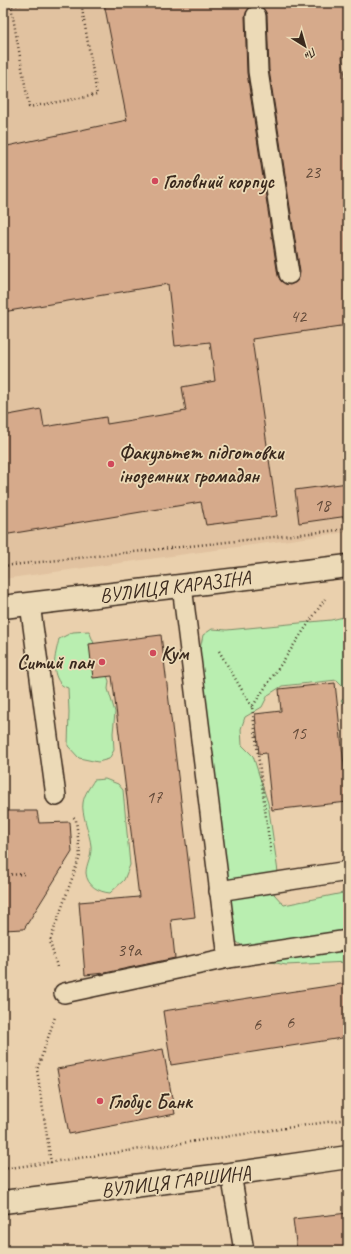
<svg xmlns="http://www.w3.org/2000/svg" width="351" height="1254" font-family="Caveat,sans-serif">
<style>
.built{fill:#e1c2a0}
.green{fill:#b9eeb0;stroke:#7a8c67}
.building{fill:#d6aa8b;stroke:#3b2a1e;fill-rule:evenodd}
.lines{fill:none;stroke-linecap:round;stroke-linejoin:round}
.service-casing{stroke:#3b2a1e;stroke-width:22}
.minor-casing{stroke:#3b2a1e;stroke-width:25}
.path{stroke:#3b2a1e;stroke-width:2.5;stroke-dasharray:1 3;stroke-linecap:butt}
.service{stroke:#ecdab7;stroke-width:19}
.minor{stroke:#ecdab7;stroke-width:22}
.poi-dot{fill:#d1495b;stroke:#ecdab7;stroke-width:1.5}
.labels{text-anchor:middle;stroke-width:3.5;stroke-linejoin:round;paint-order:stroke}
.number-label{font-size:18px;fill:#624a39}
.poi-label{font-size:20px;font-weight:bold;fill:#3b2a1e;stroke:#ecdab7;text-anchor:start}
.street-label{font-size:20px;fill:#3b2a1e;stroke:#ecdab7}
</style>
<rect width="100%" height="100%" fill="#ead0ad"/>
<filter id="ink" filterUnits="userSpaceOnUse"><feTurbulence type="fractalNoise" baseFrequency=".025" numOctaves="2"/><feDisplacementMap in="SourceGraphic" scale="8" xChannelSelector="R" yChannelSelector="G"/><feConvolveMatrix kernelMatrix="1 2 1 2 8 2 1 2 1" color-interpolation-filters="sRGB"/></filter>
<g filter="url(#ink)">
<polygon class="built" points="3,3 245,3 285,284 348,273 348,532 3,579"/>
<g class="green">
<polygon points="348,616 348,703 344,704 341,700 344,697 344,687 337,680 282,686 268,695 262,707 245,717 241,729 242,745 253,756 268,803 278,872 274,894 284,905 348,892 348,962 286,965 261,960 237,942 230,930 199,654 203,635 212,629 227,630 331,620"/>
<path d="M 89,631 L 109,681 L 108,689 L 115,712 L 113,733 L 114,750 L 109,759 L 98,762 L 79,758 L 68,746 L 69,712 L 68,688 C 65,687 61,685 60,683 C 50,670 56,653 59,639 L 73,632 Z"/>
<path d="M 105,779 L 118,784 L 123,790 L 130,865 L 124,880 L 110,893 C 99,892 87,886 86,873 C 86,864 92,856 91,846 C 90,834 81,813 83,803 C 84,794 90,787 94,780 Z"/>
</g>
<g class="building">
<path d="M 104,3 L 348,3 L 348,56 L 342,57 L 348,94 L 348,325 L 252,339 L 277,516 L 206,525 L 201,502 L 3,535 L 3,416 L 41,409 L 44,427 L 106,417 L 107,424 L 186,411 L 182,387 L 215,381 L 210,342 L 175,346 L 168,284 L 3,312 L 3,147 L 127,120 ZM 255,5 L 261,7 L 265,11 L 267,15 L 269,70 L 300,272 L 299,278 L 296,282 L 290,285 L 285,284 L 281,281 L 278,276 L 247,73 L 245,16 L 247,11 L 251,7 Z"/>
<polygon points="348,483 348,516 299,523 295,490"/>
<polygon points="161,635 195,917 171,920 175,958 105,973 85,975 79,902 139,897 112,676 93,678 89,644"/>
<polygon points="335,683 348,802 272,810 266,753 259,754 255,714 281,711 279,689"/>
<polygon points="3,811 37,811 39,823 70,822 72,852 24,929 3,930"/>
<polygon points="348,983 348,1037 171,1065 163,1011"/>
<polygon points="163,1049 175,1114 69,1134 57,1069"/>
<polygon points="348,1213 348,1251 297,1251 293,1219"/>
</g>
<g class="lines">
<defs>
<g id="service">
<polyline points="256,16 258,71 289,274"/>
<polyline points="182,586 228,958"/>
<polyline points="30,604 56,796"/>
<polyline points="219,891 348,871"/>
<polyline points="64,993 228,958 348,940"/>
<polyline points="231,1174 244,1251"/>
</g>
<g id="minor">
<polyline points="3,607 348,566"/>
<polyline points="3,1202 231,1174 348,1157"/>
</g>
</defs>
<use href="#service" class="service-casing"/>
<use href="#minor" class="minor-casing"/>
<g class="path">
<polyline points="29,3 11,6 29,107 97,95 81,3"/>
<polyline points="3,566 348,529"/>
<polyline points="219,651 252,707"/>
<polyline points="271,856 252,707 325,599"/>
<polyline points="3,875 24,874"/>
<polyline points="57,967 50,941 80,856 76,820 72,815"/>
<polyline points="51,1163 37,1070 55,1017"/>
<polyline points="3,1169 348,1119"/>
</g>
<use href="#service" class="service"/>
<use href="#minor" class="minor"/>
</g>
</g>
<g class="poi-dot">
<circle cx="155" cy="181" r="4"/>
<circle cx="111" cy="464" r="4"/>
<circle cx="153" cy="653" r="4"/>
<circle cx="102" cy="662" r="4"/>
<circle cx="100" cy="1101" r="4"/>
</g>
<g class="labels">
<g class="number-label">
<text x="312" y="178">23</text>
<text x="298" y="322">42</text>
<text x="322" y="511">18</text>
<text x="298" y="739">15</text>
<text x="154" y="803">17</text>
<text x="129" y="956">39а</text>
<text x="290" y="1028">6</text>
<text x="257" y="1030">6</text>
</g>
<g class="poi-label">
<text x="163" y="188">Головний корпус</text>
<text x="119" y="459">Факультет підготовки<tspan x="119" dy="23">іноземних громадян</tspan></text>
<text x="161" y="660">Кум</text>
<text x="94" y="669" text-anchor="end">Ситий пан</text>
<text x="108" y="1108">Глобус Банк</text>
</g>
<g class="street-label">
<text transform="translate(175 586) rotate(-7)" y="7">ВУЛИЦЯ КАРАЗІНА</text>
<text transform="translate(176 1181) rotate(-7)" y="7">ВУЛИЦЯ ГАРШИНА</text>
</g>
</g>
<rect width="351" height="1254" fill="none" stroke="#ecdab7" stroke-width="16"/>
<rect x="8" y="8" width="335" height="1238" fill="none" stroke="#3b2a1e" stroke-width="1.5" filter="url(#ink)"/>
<g transform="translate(305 46) rotate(143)" stroke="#ecdab7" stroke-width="3" paint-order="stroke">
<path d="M0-3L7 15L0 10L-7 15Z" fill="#3b2a1e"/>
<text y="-6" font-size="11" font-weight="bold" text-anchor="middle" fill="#3b2a1e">Пн</text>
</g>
</svg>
